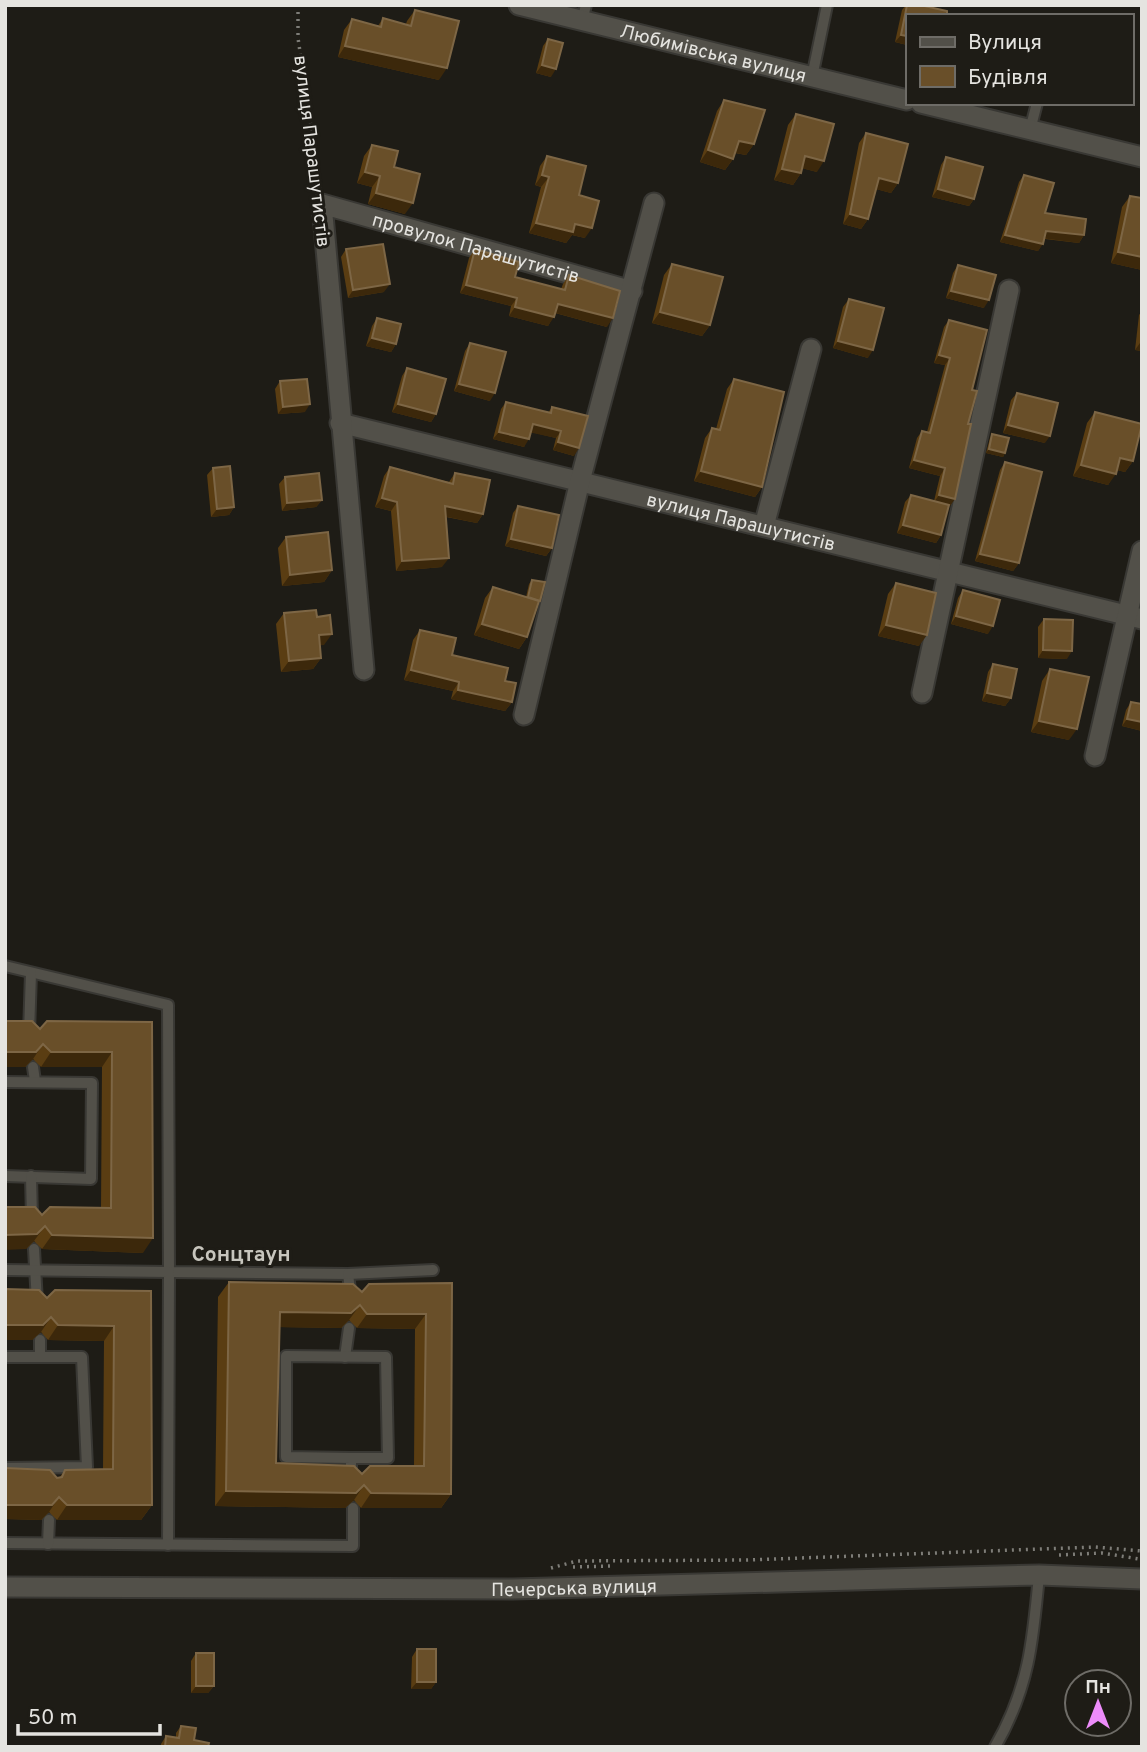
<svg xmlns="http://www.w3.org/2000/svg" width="1147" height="1752" font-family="Overpass,sans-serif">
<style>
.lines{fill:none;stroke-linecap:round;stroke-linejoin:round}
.service-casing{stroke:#393834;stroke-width:14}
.minor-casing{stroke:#393834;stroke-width:23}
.path{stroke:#7e7d78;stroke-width:3.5;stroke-dasharray:2 5;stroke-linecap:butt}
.service{stroke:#525049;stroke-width:10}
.minor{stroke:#525049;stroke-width:19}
.wall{fill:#5a3d12;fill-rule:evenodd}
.shaded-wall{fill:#3c280b}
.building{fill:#694f29;stroke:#7d6645;stroke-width:2;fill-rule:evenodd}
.labels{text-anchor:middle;stroke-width:6;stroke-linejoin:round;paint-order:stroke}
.street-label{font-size:19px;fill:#e5e4e0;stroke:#1e1c16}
.neighbourhood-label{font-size:21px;font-weight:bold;fill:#c7c5bd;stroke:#1e1c16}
</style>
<rect width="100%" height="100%" fill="#1e1c16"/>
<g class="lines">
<defs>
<g id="service">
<polyline points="582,21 586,5"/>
<polyline points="812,77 827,5"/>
<polyline points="1030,130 1037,103"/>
<polyline points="5,966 168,1005 169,1272 348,1274 351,1298"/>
<polyline points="29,1033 31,973"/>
<polyline points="33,1067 35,1081"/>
<polyline points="5,1082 92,1083 91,1179 5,1176"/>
<polyline points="31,1176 32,1219"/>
<polyline points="34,1249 37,1302"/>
<polyline points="5,1270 169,1272 168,1545"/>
<polyline points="348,1274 433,1270"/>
<polyline points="40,1356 40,1340"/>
<polyline points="5,1357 82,1357 87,1467 5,1468"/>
<polyline points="345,1357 349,1328"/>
<polyline points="351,1458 388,1458 386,1357 286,1356 286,1457 351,1458 351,1478"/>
<polyline points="5,1543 353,1546 353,1508"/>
<polyline points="48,1544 49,1520"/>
<path d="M 995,1747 C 1029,1688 1033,1641 1039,1575"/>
</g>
<g id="minor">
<path id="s1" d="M 519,5 L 907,100"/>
<polyline points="921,103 1142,157"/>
<path id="s2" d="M 340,423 L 1142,619"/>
<polyline points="764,526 811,349"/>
<path id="s3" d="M 364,670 L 322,204 L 632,291"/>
<polyline points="922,693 1009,290"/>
<polyline points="524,715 580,481 654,203"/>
<polyline points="1095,756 1142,551"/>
<path id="s4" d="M 5,1587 L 513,1589 L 1039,1575 L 1142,1579"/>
</g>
</defs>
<use href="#service" class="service-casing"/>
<use href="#minor" class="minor-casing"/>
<g class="path">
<polyline points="298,5 298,38 320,188"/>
<polyline points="1059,1555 1102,1553 1139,1559"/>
<polyline points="573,1567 611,1566"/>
<polyline points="551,1568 577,1561 747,1560 1095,1547 1142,1551"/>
</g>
<use href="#service" class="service"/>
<use href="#minor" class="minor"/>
</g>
<g class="wall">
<polygon points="906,5 920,5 907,16 907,45 895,42 902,10"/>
<polygon points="415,10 439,80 338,57 344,30 352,19 378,26 383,18 406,24 407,21"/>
<polygon points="548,39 551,77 536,73 543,46"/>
<polygon points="724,100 754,144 746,155 735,153 733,159 725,170 700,162 717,111"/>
<polygon points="796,114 817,172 802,168 801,173 793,185 774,180 788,125"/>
<polygon points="866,133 898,183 891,193 876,189 868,219 861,229 843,224 859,143"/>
<polygon points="372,145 394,167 405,214 368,204 372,187 357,183 364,156"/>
<polygon points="547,156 579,195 585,238 572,235 566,243 529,233 541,187 535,185 540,166"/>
<polygon points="946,157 974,199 969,206 932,197 941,165"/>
<polygon points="1024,175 1045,213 1084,235 1079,243 1045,239 1038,251 1000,242 1019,182"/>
<polygon points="1130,196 1142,270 1111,263 1122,207"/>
<polygon points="346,249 384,292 348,298 341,257"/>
<polygon points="475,249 515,277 561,289 563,284 569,275 607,327 555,313 548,326 509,316 511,306 460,293 469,258"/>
<polygon points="672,264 710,325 702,336 652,323 664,275"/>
<polygon points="958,265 984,308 946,298 953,273"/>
<polygon points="849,299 868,358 833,348 843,307"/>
<polygon points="1142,311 1142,351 1135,350 1139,315"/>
<polygon points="377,318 396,344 391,352 366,346 372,326"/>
<polygon points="949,320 972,390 968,424 950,506 948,506 941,535 936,543 897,533 905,502 911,495 934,501 940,476 909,468 917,438 922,431 927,432 945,365 934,363 944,327"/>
<polygon points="470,343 490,401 454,391 465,351"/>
<polygon points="407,368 436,414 431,422 392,412 402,376"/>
<polygon points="734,379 762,487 755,497 694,481 705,438 712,428 716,429 727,389"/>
<polygon points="280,381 305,412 278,414 275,389"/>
<polygon points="1017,393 1045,443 1003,433 1011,400"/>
<polygon points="506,402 548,413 552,407 574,456 553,450 556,438 531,432 524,447 493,439 501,409"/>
<polygon points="1095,412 1133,461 1125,472 1117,470 1108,485 1073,476 1087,423"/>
<polygon points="992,434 1005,453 1003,457 986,453 990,438"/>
<polygon points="1005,462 1019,563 1013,571 975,561 1000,470"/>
<polygon points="390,467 449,482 455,473 483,514 477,523 446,517 442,567 396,571 391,511 375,507 384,476"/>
<polygon points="213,468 234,507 229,515 211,517 207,475"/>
<polygon points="285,477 322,500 316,507 282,511 279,484"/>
<polygon points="518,506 552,548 546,556 505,546 513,513"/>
<polygon points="286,537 332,570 324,582 282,586 278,548"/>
<polygon points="532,580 537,605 527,637 519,649 474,635 485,598 493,587 526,597 529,584"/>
<polygon points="896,583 919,646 878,636 888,594"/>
<polygon points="963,590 988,634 951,624 958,598"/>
<polygon points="284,613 317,617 324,645 320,645 321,658 313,669 281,672 276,624"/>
<polygon points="1044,619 1067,659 1038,658 1038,627"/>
<polygon points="420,630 452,655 505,681 512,702 505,711 451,699 453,691 404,680 413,640"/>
<polygon points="993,664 1011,698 1005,706 982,701 988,672"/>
<polygon points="1050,669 1069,740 1031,732 1042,681"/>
<polygon points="1131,702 1142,704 1142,731 1122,726 1126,710"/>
<polygon points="5,1021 40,1029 152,1022 143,1253 42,1249 34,1241 26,1249 42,1215 101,1208 102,1067 41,1067 33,1059 25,1067 5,1067"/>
<path d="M 229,1282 L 362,1292 L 452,1283 L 451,1494 L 441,1508 L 361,1508 L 354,1500 L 345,1508 L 215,1506 L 218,1297 ZM 349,1320 L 357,1328 L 415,1329 L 414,1466 L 362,1474 L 276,1463 L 280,1327 L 341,1328 Z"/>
<polygon points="151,1291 152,1505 141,1520 57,1520 49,1512 41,1520 5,1519 5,1468 57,1478 60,1477 65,1470 103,1469 104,1341 48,1340 41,1332 32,1340 47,1298"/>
<polygon points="417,1649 436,1682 431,1689 411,1689 412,1657"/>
<polygon points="196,1653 214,1686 208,1693 191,1693 191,1661"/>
<polygon points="181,1726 194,1740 208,1747 161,1747 161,1744 166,1736 176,1737 176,1733"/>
</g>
<g class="shaded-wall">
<polygon points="901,35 907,36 907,45 895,42"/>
<polygon points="345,46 447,68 439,80 338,57"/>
<polygon points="542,65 556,69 551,77 536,73"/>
<polygon points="739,141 754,144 746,155 731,152"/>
<polygon points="708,150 733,159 725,170 700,162"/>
<polygon points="805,156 824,161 817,172 797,167"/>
<polygon points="782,169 801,173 793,185 774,180"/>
<polygon points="365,172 380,176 372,187 357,183"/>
<polygon points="542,175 549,177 541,187 535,185"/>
<polygon points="879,178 898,183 891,193 872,188"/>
<polygon points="938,189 974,199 969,206 932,197"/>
<polygon points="376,193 413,203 405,214 368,204"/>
<polygon points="850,214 868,219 861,229 843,224"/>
<polygon points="536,223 575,224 592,228 585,238 572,235 566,243 529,233"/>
<polygon points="1046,231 1084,235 1079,243 1041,238"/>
<polygon points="1005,235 1043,244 1038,251 1000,242"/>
<polygon points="1118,252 1142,257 1142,270 1111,263"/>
<polygon points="390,284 384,292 348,298 353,290"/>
<polygon points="466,285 517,298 511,306 460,293"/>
<polygon points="951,291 989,300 984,308 946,298"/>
<polygon points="558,304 613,318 607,327 552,312"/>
<polygon points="515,307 554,317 548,326 509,316"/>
<polygon points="660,312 710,325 702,336 652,323"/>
<polygon points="372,338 396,344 391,352 366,346"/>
<polygon points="838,341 873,350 868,358 833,348"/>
<polygon points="1140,343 1142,343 1142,351 1135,350"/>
<polygon points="939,355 950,358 945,365 934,363"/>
<polygon points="459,384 495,393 490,401 454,391"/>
<polygon points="310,404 305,412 278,414 283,407"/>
<polygon points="398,404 436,414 431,422 392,412"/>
<polygon points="533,424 561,431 556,438 528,432"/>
<polygon points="1008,425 1050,436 1045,443 1003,433"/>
<polygon points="499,432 529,439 524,447 493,439"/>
<polygon points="558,442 579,448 574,456 553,450"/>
<polygon points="989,449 1005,453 1003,457 986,453"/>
<polygon points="1120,458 1133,461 1125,472 1112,469"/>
<polygon points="914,460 945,468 940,476 909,468"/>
<polygon points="1081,465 1116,474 1108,485 1073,476"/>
<polygon points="701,471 762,487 755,497 694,481"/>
<polygon points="939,495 955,499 950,506 934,502"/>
<polygon points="382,498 397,502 391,511 375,507"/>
<polygon points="322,500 316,507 282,511 287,503"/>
<polygon points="445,506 483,514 477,523 438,515"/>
<polygon points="234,507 229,515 211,517 217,509"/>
<polygon points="903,525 941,535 936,543 897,533"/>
<polygon points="511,539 552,548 546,556 505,546"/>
<polygon points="980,554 1019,563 1013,571 975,561"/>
<polygon points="449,558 442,567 396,571 402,561"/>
<polygon points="332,570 324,582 282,586 290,575"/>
<polygon points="956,616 993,626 988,634 951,624"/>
<polygon points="482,624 527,637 519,649 474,635"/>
<polygon points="886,625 927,635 919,646 878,636"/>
<polygon points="332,634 324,645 311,646 319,635"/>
<polygon points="1043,650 1072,651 1067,659 1038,658"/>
<polygon points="321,658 313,669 281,672 289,661"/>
<polygon points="411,670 459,682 453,691 404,680"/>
<polygon points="458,690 512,702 505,711 451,699"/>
<polygon points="987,693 1011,698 1005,706 982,701"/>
<polygon points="1127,719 1142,722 1142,731 1122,726"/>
<polygon points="1039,721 1077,729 1069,740 1031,732"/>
<polygon points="43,1044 33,1059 25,1067 5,1067 5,1052"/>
<polygon points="51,1052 112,1052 102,1067 41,1067"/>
<polygon points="45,1226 34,1241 26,1249 5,1250 5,1235"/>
<polygon points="52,1235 153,1238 143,1253 42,1249"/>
<polygon points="360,1305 349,1320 341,1328 270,1327 280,1312"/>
<polygon points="367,1314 426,1314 415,1329 357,1328"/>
<polygon points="51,1317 41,1332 32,1340 5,1340 5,1325"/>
<polygon points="58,1325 114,1326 104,1341 48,1340"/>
<polygon points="364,1485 354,1500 345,1508 215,1506 226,1491"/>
<polygon points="371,1493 451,1494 441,1508 361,1508"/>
<polygon points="59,1497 49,1512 41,1520 5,1519 5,1505"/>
<polygon points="67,1505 152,1505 141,1520 57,1520"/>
<polygon points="417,1682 436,1682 431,1689 411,1689"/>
<polygon points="196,1686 214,1686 208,1693 191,1693"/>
</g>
<g class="building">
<polygon points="907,5 920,5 947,11 947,16 907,16 907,36 901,35"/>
<polygon points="415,10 459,21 447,68 345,46 352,19 381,27 383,18 411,26"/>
<polygon points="548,39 563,43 556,69 542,65"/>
<polygon points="724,100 765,110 754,144 739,141 733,159 708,150"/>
<polygon points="796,114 834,124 824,161 805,156 801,173 782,169"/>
<polygon points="866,133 908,144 898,183 879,178 868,219 850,214"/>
<polygon points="372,145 398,151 394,167 420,174 413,203 376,193 380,176 365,172"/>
<polygon points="547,156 586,166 579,195 599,201 592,228 575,224 573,232 536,223 549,177 542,175"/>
<polygon points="946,157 983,167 974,199 938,189"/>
<polygon points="1024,175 1054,183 1045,213 1086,219 1084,235 1046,231 1043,244 1005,235"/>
<polygon points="1130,196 1142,198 1142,257 1118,252"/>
<polygon points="383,244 390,284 353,290 346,249"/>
<polygon points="475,249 519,262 515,277 565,290 569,275 620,291 613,318 558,304 554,317 515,307 517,298 466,285"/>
<polygon points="672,264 723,277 710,325 660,312"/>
<polygon points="958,265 996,275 989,300 951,291"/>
<polygon points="849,299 884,308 873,350 838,341"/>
<polygon points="377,318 401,324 396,344 372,338"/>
<polygon points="949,320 987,330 972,390 977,391 968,424 971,424 955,499 939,495 945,468 914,460 922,431 930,433 950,358 939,355"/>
<polygon points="470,343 506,352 495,393 459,384"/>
<polygon points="407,368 446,379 436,414 398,404"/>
<polygon points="307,379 310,404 283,407 280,381"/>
<polygon points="734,379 784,392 762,487 701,471 712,428 720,430"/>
<polygon points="1017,393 1058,403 1050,436 1008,425"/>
<polygon points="506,402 551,413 552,407 588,416 579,448 558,442 561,431 533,424 529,439 499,432"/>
<polygon points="1095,412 1142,424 1133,461 1120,458 1116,474 1081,465"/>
<polygon points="992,434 1009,438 1005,453 989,449"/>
<polygon points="1005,462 1042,472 1019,563 980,554"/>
<polygon points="230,466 234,507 217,509 213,468"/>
<polygon points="390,467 453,484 455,473 490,480 483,514 445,506 449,558 402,561 397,502 382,498"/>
<polygon points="319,473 322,500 287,503 285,477"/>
<polygon points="911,495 949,505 941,535 903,525"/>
<polygon points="518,506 559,515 552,548 511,539"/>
<polygon points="328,532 332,570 290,575 286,537"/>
<polygon points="532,580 545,582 540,601 528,597"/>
<polygon points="896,583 936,593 927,635 886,625"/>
<polygon points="493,587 539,601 527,637 482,624"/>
<polygon points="963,590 1000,600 993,626 956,616"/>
<polygon points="316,610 317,617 330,615 332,634 319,635 321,658 289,661 284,613"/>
<polygon points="1044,619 1073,620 1072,651 1043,650"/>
<polygon points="420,630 456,638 452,655 508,668 505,681 516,683 512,702 458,690 459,682 411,670"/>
<polygon points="993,664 1017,669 1011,698 987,693"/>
<polygon points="1050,669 1089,677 1077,729 1039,721"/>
<polygon points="1131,702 1142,704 1142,722 1127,719"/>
<polygon points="5,1021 32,1021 40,1029 47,1021 152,1022 153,1238 52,1235 45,1226 37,1234 5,1235 5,1207 35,1207 42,1215 50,1207 111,1208 112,1052 51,1052 43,1044 36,1052 5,1052"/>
<path d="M 229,1282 L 353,1284 L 362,1292 L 369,1284 L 452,1283 L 451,1494 L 371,1493 L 364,1485 L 356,1493 L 226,1491 ZM 360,1305 L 367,1314 L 426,1314 L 424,1466 L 370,1466 L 362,1474 L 354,1466 L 276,1463 L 280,1312 L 351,1313 Z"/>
<polygon points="5,1289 39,1290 47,1298 55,1290 151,1291 152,1505 67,1505 59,1497 52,1505 5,1505 5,1468 50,1470 57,1478 62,1477 65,1470 113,1469 114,1326 58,1325 51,1317 43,1325 5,1325"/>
<rect x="417" y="1649" width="19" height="33"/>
<rect x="196" y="1653" width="18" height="33"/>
<polygon points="181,1726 196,1728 194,1740 209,1743 208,1747 165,1747 166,1736 179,1738"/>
</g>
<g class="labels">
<g class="street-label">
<text dy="7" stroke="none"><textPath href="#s1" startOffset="200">Любимівська вулиця</textPath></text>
<text transform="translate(313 151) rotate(83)" y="7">вулиця Парашутистів</text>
<text dy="7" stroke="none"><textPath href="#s3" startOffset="628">провулок Парашутистів</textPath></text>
<text dy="7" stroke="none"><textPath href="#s2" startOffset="413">вулиця Парашутистів</textPath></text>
<text dy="7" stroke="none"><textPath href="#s4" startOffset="569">Печерська вулиця</textPath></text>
</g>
<g class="neighbourhood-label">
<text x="241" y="1261">Сонцтаун</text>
</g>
</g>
<rect width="1147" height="1752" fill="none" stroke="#e5e4e0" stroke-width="14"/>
<rect x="906" y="14" width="228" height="91" fill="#1e1c16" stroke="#6e6c67" stroke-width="2"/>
<rect x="920" y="37" width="35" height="10" fill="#525049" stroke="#6e6c67" stroke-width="2"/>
<text x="968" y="49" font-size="21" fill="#e5e4e0">Вулиця</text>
<rect x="920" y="66" width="35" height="21" fill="#694f29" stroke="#6e6c67" stroke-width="2"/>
<text x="968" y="84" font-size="21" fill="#e5e4e0">Будівля</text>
<g transform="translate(1098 1703)"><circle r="33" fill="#1e1c16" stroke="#6e6c67" stroke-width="2"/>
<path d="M0-5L12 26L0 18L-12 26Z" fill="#ed8cfa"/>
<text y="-10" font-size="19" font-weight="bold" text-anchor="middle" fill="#e5e4e0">Пн</text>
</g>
<path d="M18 1724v10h142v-10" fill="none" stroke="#e5e4e0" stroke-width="3.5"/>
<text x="28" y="1724" font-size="21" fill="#e5e4e0" stroke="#1e1c16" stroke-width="5" paint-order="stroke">50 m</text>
</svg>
